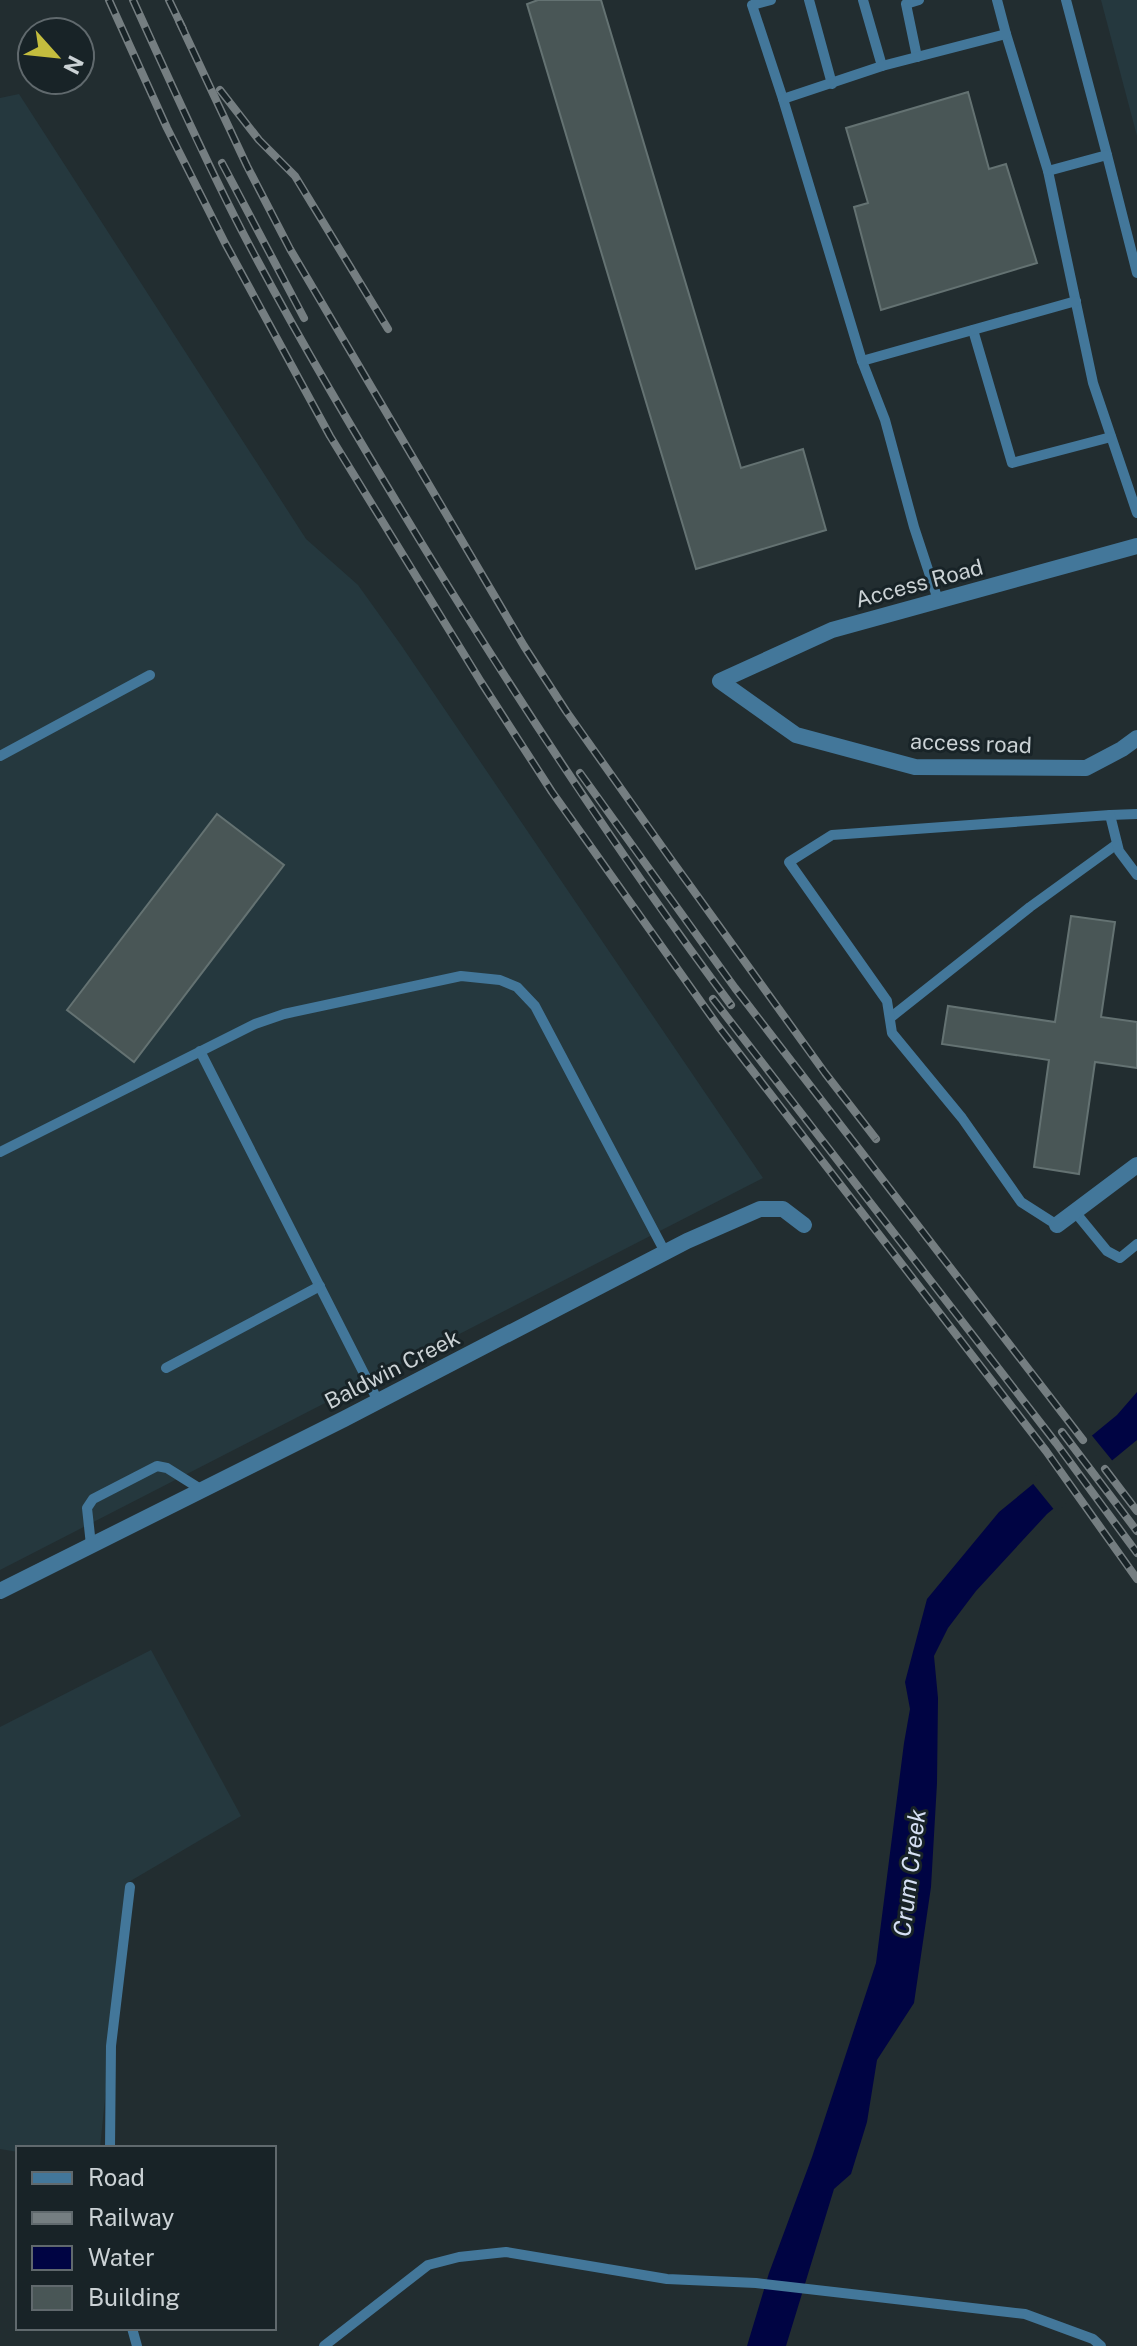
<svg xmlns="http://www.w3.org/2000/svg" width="1137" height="2346" font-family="'Public Sans',sans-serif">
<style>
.built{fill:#25383e}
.water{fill:#000443}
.pier{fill:#222d30}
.building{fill:#495656;stroke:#647272;stroke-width:2}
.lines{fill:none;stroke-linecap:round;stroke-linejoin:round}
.service{stroke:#43779a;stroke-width:10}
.minor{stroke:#43779a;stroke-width:16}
.rail-casing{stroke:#757e81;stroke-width:8}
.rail{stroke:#182327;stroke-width:5;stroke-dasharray:15;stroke-linecap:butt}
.labels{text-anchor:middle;stroke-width:6;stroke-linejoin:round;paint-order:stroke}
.street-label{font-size:22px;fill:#cbd2d5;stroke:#182327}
.water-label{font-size:24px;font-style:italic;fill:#d6e0f4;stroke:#182327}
</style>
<rect width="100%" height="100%" fill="#222d30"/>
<g class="built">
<polygon points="1101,0 1137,0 1137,136"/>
<polygon points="19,94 306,539 358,585 401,645 763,1178 0,1570 0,98"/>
<polygon points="151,1650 241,1816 127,1883 100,2148 18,2148 18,2152 0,2149 0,1727"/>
</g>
<polygon class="water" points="1137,1392 1137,1440 1047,1514 976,1591 948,1628 934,1656 938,1698 937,1783 931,1887 914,2003 877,2060 867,2122 851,2174 834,2189 786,2346 747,2346 769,2273 812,2157 876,1963 904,1743 910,1709 905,1682 927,1599 999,1512 1117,1415"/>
<polygon class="pier" points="1089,1432 1115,1464 1056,1512 1030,1480"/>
<g class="building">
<polygon points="538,0 601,0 741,468 803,449 826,530 696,569 527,4"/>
<polygon points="968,92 989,169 1006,164 1037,263 881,310 854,207 868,203 846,128"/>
<polygon points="217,814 284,865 134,1062 67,1010"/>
<polygon points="1071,916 1115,922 1101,1017 1137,1022 1137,1068 1095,1062 1079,1174 1034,1167 1049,1060 942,1044 948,1006 1055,1022"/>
</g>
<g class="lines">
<g class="service">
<polyline points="771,0 752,5 783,99"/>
<polyline points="809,0 832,84"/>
<polyline points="863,0 882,66 783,99 862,361 885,420 914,527 938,600"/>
<polyline points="1066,0 1107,155"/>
<polyline points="1006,34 1048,171 1093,383 1137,513"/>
<polyline points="917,57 906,4 919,0"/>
<polyline points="882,66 1006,34 997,0"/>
<polyline points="1048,171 1107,155 1137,273"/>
<polyline points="973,330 1012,463 1111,437"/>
<polyline points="862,361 1076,301"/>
<polyline points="0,756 150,675"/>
<polyline points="1110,815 1137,814"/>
<polyline points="890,1018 1030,907 1117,844"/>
<polyline points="200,1051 378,1401"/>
<polyline points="0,1152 255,1024 284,1014 461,976 500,980 517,987 535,1006 665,1252"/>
<polyline points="1075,1212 1107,1251 1120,1258 1137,1244"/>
<polyline points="1057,1225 1021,1202 962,1118 892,1033 887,1001 789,862 832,835 1110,815 1119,851 1137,875"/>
<polyline points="166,1368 320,1286"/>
<polyline points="91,1545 87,1508 93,1499 157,1466 167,1468 202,1490"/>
<polyline points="110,2148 111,2046 130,1887"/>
<polyline points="132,2328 137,2346"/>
<polyline points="324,2346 428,2265 459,2257 506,2252 667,2279 756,2283 1025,2314 1093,2339 1101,2346"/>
</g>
<g class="minor">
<polyline points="1137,546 832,630 720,681 796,735 915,767 1086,768 1122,749 1137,738"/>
<polyline points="1057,1225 1137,1165"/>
<polyline points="0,1591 344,1419 687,1241 760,1209 783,1209 804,1225"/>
</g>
<defs>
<g id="rail">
<polyline points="109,0 167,128 225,243 330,436 481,682 552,792 718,1026 1046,1451 1137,1579"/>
<path d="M 133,0 C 169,79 204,158 244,235 C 299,340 360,442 422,544 C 519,702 620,856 731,1005"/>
<polyline points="169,0 183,29"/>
<polyline points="179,21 247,166 290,249 524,646 566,711 670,858 825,1073 876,1139"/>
<polyline points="220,90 259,140 295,176 388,329"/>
<polyline points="222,163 304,318"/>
<polyline points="580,773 735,988 1083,1440"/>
<polyline points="713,999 1056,1443 1137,1553"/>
<polyline points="1062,1432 1137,1531"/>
<polyline points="1105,1469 1137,1511"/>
</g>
</defs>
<use href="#rail" class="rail-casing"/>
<use href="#rail" class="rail"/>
</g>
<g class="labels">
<g class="street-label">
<text transform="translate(919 583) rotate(-15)" y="8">Access Road</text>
<text transform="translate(971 743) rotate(2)" y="8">access road</text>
<text transform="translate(392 1369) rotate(-27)" y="8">Baldwin Creek</text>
</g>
<g class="water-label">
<text transform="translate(910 1873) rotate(-83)" y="8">Crum Creek</text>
</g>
</g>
<rect x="16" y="2146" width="260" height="184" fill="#182327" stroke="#60696d" stroke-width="2"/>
<rect x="32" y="2172" width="40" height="12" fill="#43779a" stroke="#60696d" stroke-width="2"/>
<text x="88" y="2186" font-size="24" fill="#cbd2d5">Road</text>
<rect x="32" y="2212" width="40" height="12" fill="#757e81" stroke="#60696d" stroke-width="2"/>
<text x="88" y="2226" font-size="24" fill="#cbd2d5">Railway</text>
<rect x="32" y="2246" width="40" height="24" fill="#000443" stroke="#60696d" stroke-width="2"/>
<text x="88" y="2266" font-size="24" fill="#cbd2d5">Water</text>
<rect x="32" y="2286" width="40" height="24" fill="#495656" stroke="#60696d" stroke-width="2"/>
<text x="88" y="2306" font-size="24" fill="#cbd2d5">Building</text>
<g transform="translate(56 56) rotate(117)"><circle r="38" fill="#182327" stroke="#60696d" stroke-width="2"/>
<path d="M0-6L14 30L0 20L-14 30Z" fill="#c4bd3e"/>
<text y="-12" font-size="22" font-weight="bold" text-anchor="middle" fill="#cbd2d5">N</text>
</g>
</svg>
